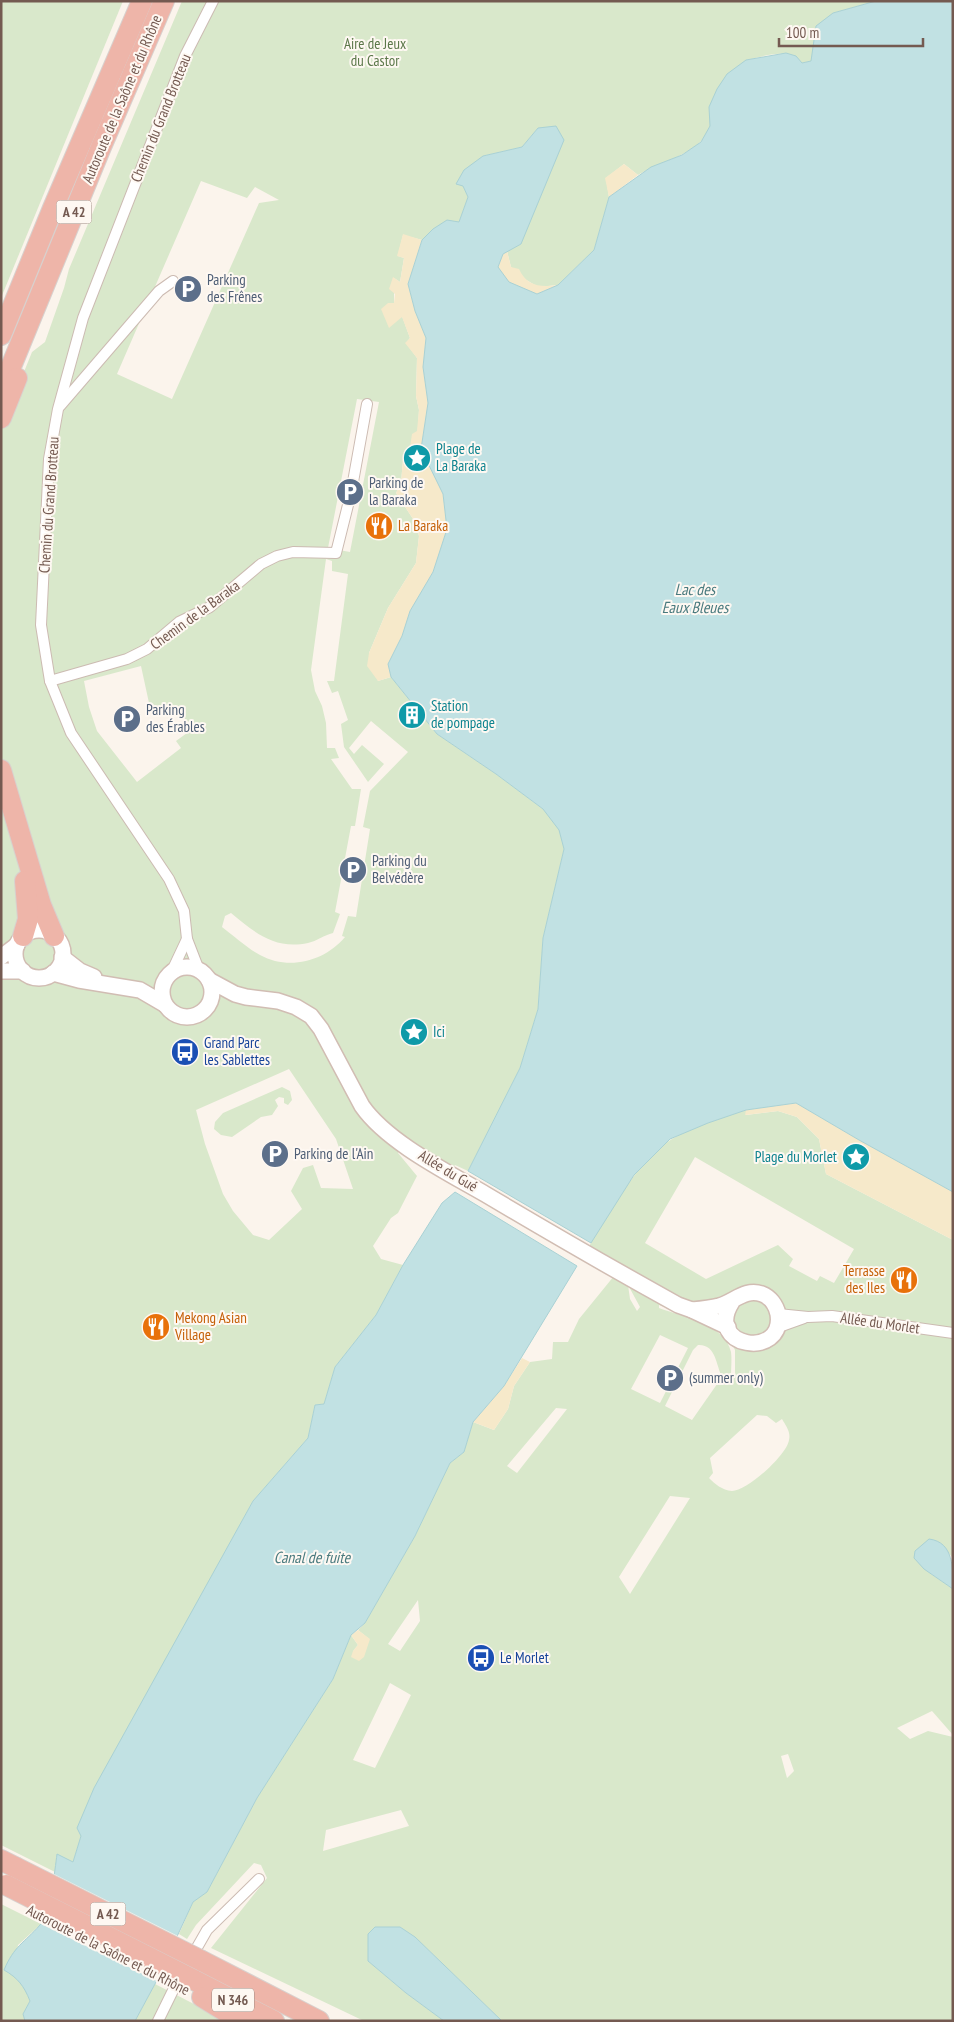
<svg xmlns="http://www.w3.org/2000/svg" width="954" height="2022" font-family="'PT Sans Narrow',sans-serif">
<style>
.green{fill:#d9e8cb;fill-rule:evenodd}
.sand{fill:#f6e9ca}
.water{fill:#c1e1e3;stroke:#a9d1d4}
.pier{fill:#fbf4ec}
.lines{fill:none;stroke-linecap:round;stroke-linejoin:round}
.street-casing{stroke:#ccbbb2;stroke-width:12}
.secondary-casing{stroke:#d1bdb3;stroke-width:18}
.highway-casing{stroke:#d8d1ce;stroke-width:22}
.street{stroke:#fff;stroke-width:10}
.secondary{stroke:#fff;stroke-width:15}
.highway{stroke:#eeb5a9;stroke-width:20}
.highway-bridge-casing{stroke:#d8d1ce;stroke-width:22;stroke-linecap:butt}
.highway-bridge{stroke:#eeb5a9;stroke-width:20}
.labels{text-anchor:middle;stroke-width:4;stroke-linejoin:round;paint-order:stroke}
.shield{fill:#fef8f2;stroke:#9d8981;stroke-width:1}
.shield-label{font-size:14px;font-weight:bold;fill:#745a51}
.park-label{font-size:15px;fill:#5c784a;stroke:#fef8f2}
.street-label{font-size:15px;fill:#745a51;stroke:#fef8f2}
.service-label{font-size:15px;fill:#4e5e75;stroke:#fef8f2;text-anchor:start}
.culture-label{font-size:15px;fill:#0d838f;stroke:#fef8f2;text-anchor:start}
.food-label{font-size:15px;fill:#c56008;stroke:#fef8f2;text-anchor:start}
.transit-label{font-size:15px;fill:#164399;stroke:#fef8f2;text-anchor:start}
.water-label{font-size:16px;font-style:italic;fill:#497a7e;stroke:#fef8f2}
</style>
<rect width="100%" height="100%" fill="#fbf4ec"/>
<g class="green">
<polygon points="1,1 123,1 1,298"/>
<path d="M 182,1 L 876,1 L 833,13 L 812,61 L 802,63 C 788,47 765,56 747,60 L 709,107 C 709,113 711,121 710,127 C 701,154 660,161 638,175 L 624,164 L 606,178 L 609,197 L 594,250 L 558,285 L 538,287 L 523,278 L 511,267 L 507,251 L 521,244 L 538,128 L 522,147 L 483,156 L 463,186 L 468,197 L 459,222 L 433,229 L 422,240 L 403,235 L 398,256 L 404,258 L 400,282 L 394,278 L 394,303 L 402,316 L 410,338 L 406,343 L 417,358 L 416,396 L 419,410 L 416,457 L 403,459 L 401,483 L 396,493 L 415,522 L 419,536 L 416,563 L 388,608 L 369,653 L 378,681 L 391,677 L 437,734 L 496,774 L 543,809 L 560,830 L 564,849 L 543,938 L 538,1009 L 520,1068 L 468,1171 L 455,1165 L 448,1177 L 399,1148 L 398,1153 L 417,1176 L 398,1213 L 391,1218 L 373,1246 L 381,1259 L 403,1265 L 376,1315 L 335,1367 L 324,1404 L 315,1405 L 308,1438 L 253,1501 L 196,1606 L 81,1836 L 73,1862 L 57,1855 L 55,1872 L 1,1845 L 1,429 L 32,352 L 45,342 L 64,288 L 69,269 ZM 201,181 L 247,198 L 255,187 L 279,200 L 259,203 L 172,399 L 117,374 ZM 357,399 L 379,402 L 350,552 L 328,548 ZM 326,559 L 332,561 L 332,571 L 348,574 L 334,681 L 327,681 L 332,693 L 338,691 L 348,720 L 341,724 L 344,747 L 368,782 L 384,764 L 362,745 L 354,754 L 349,748 L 371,721 L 408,752 L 370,791 L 363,827 L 370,829 L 356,917 L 348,916 L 342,936 L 345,937 C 325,961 289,971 260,955 C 247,948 234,936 222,927 L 225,916 L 231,913 C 255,933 275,950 308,943 C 317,941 324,935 333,933 L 340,914 L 335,912 L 351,826 L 355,826 L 361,789 L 352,789 L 331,759 L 339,758 L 335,748 L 327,748 L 326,723 L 322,706 L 315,691 L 311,670 ZM 141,666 L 149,703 L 174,716 L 198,725 L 176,741 L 181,748 L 137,782 L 97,731 L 89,707 L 84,681 ZM 289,1069 L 336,1139 L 353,1189 L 321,1188 L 313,1165 L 303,1168 L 291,1191 L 302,1209 L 269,1240 L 253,1235 L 233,1211 L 223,1194 L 205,1144 L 196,1110 Z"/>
<polygon points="282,1087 290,1091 292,1100 288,1105 284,1103 284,1098 279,1097 275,1100 278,1106 272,1115 261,1117 232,1137 221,1135 214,1129 215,1122 223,1113"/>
<path d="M 746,1110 L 746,1115 L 778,1111 L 797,1117 L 819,1139 L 826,1174 L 953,1240 L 953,1558 L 940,1543 L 931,1574 L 953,1589 L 953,1735 L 932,1711 L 897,1728 L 910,1739 L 928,1731 L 953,1737 L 953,2021 L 502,2021 L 415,1937 L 400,1927 L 375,1927 L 368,1934 L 368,1961 L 406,1993 L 444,2021 L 364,2021 L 211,1948 L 267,1878 L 261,1865 L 254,1863 L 196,1925 L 187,1939 L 179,1934 L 193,1902 L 207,1892 L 257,1798 L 333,1679 L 351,1635 L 358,1645 L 353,1651 L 369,1639 L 358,1630 L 365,1623 L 415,1536 L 450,1463 L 464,1452 L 473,1422 L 494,1430 L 508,1409 L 514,1386 L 530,1362 L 552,1359 L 553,1342 L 568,1342 L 579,1319 L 614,1276 L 583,1257 C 602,1224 639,1157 672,1139 C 695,1126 721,1118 746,1110 ZM 695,1157 L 854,1249 L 834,1283 L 820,1276 L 817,1281 L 789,1266 L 793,1259 L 778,1245 L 706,1279 L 645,1243 ZM 628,1285 L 640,1307 L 637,1311 L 630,1299 ZM 659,1305 L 691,1316 L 726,1333 L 735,1350 L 735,1378 L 731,1376 C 731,1369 732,1359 731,1352 C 725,1324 683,1317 659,1308 ZM 660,1335 L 688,1348 L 660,1403 L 631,1389 ZM 698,1345 C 716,1344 716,1365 722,1377 L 692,1420 L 665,1406 L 693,1350 ZM 556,1408 L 567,1409 L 517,1473 L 507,1466 ZM 757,1415 L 767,1416 L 776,1423 L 782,1419 C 786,1426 791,1432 789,1440 C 787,1455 747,1491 732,1491 C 722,1490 715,1484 709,1478 L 713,1473 L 710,1458 ZM 670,1496 L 690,1498 L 630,1594 L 619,1577 ZM 418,1600 L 420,1621 L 400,1651 L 388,1644 ZM 390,1683 L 411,1695 L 375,1768 L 353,1760 ZM 788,1754 L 794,1771 L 787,1778 L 781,1756 ZM 401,1810 L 409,1826 L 323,1851 L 326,1830 Z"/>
<polygon points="1,1904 41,1924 18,1945 14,1976 24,1986 30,2001 23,2014 25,2021 1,2021"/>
<polygon points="155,1984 227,2021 135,2021"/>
</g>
<g class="sand">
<polygon points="624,164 638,175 609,197 605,178"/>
<polygon points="403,234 422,240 408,284 415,311 426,338 423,367 428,403 421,449 443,494 447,529 433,572 410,611 402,636 388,664 391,677 378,681 367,666 369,653 388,608 416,563 419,536 415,522 396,493 401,483 403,459 415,456 410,447 412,434 417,431 419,410 416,396 417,358 405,343 410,338 402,317 389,328 381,309 388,303 394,303 395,294 389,289 393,277 400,282 404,258 397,256"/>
<path d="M 507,251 L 511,267 L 519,269 C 527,287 541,287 558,285 L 537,294 L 508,282 L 498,267 L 503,254 Z"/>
<polygon points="796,1103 859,1140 953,1192 953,1240 826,1174 819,1139 797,1117 778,1111 745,1115 746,1110"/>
<polygon points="522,1358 530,1362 514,1386 508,1409 494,1430 473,1422 504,1386"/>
<polygon points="358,1630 370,1639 364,1657 359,1661 351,1657 353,1651 358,1645 351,1635"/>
</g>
<g class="water">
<polygon points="876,1 953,1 953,1192 859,1140 796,1103 746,1110 708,1123 670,1139 634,1175 591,1243 468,1171 520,1068 538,1009 543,938 564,849 559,830 543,809 496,774 437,734 391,677 388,664 402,636 410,611 433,572 447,529 443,494 421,449 428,403 423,367 426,338 415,311 408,284 422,240 433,229 447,220 459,222 468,197 463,186 456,184 464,170 483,156 522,147 538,128 556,126 564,140 521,244 503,254 498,267 509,282 537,294 558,285 594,250 609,197 651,167 682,155 701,142 710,126 709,107 717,89 727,74 746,60 786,53 796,56 802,63 811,61 816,26 833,13"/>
<path d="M 455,1192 L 577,1266 L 504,1386 L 473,1422 L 464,1452 L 450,1463 L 415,1536 L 365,1623 L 351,1635 L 333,1679 L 257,1798 L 207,1892 L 193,1902 L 155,1984 L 135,2021 L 25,2021 L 23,2014 L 30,2001 C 24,1986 18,1978 4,1970 C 14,1946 24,1943 40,1925 C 50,1913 55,1870 57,1854 L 73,1862 L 81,1836 L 77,1828 L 94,1788 L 253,1501 L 308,1438 L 315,1405 L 324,1404 L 335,1367 L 376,1315 L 403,1265 L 442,1203 Z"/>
<path d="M 929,1539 C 954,1542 953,1569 953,1589 L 924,1569 L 914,1558 L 915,1551 Z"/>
<polygon points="375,1927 400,1927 415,1937 502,2021 444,2021 406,1993 368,1961 368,1934"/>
</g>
<polygon class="pier" points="52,1873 180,1937 159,1982 39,1923 51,1886"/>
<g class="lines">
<defs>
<g id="street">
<polyline points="60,406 159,291 173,281"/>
<polyline points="50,681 127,659 147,649 179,622 210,607 261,564 277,556 293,552 336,553 351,493 367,404"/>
<polyline points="199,970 187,939 184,911 169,879 71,733 50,681 41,625 49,459 58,409 83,318 185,56 213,1"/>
<polyline points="171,973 187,939"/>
<polyline points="778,1314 808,1317 832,1316 953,1333"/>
<polyline points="776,1328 804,1318"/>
<polyline points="191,1958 207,1930 259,1879"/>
<polyline points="158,2021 183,1970"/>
</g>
<g id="secondary">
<circle cx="39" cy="954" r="24"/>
<polyline points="1,957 17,945"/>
<polyline points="62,957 80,971 94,977"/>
<circle cx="187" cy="992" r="25"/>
<polyline points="1,971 23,971"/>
<polyline points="53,973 79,980 140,990 164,1004"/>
<path d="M 209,980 L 235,994 L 246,997 L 278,1001 L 296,1007 L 311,1016 L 321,1029 L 362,1106 C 387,1142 447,1172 485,1194 C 549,1232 613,1269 678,1305 L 692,1310 L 728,1327"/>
<path d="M 692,1310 C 701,1309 710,1308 719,1306 C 734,1302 745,1288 762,1294 C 770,1297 776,1305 778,1314 C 785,1360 703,1348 732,1302"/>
</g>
<g id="highway">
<polyline points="1,335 53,208 142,1"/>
<polyline points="1,391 101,147 164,1"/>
<polyline points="1,418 17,378"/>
<polyline points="1,770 41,905 54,936"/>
<polyline points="23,936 28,919 25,881"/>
<polyline points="1,1860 15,1867"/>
<polyline points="202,1961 319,2021"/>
<polyline points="192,1979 274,2021"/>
<polyline points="202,1997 241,2021"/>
</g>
</defs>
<use href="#street" class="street-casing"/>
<use href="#secondary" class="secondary-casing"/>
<use href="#highway" class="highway-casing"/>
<use href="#street" class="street"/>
<use href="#secondary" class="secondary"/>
<use href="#highway" class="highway"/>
<defs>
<g id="highway-bridge">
<polyline points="15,1867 202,1961"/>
<polyline points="6,1885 192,1979"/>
</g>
</defs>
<use href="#highway-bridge" class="highway-bridge-casing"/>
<use href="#highway-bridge" class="highway-bridge"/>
</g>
<defs>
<symbol id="parking-disc" viewBox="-11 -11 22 22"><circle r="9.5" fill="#5c6f8a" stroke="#fef8f2"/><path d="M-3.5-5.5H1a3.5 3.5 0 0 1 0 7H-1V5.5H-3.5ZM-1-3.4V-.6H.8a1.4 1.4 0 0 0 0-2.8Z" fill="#fff"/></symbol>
<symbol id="sight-disc" viewBox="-11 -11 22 22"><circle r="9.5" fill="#0f9aa8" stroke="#fef8f2"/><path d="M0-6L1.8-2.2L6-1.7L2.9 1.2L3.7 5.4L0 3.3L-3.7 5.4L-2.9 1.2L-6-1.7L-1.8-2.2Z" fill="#fff"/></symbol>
<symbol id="restaurant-disc" viewBox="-11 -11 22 22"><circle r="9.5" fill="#e8710a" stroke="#fef8f2"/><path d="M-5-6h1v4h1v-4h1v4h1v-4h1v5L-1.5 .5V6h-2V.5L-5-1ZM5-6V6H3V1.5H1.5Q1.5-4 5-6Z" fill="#fff"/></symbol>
<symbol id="building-disc" viewBox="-11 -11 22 22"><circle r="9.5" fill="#0f9aa8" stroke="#fef8f2"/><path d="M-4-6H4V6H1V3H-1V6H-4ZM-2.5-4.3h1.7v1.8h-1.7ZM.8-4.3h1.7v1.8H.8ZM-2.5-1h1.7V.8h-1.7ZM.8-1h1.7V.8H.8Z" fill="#fff"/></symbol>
<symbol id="bus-disc" viewBox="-11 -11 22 22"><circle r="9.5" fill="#1a4fb4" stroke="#fef8f2"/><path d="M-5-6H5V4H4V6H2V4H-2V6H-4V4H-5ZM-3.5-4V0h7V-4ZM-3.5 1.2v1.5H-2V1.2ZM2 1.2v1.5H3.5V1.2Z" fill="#fff"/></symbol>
</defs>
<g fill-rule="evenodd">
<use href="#parking-disc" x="172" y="273" width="32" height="32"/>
<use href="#sight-disc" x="401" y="442" width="32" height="32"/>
<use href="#parking-disc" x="334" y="476" width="32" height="32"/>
<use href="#restaurant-disc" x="363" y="510" width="32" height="32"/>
<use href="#building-disc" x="396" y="699" width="32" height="32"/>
<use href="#parking-disc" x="111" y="703" width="32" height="32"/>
<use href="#parking-disc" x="337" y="854" width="32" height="32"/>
<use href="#sight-disc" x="398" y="1016" width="32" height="32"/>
<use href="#bus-disc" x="169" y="1036" width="32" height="32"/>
<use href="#parking-disc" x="259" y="1138" width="32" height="32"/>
<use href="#sight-disc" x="840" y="1141" width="32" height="32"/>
<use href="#restaurant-disc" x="888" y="1264" width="32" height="32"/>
<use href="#restaurant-disc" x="140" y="1311" width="32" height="32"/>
<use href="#parking-disc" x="654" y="1362" width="32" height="32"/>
<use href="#bus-disc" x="465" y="1642" width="32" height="32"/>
</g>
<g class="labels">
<g class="shield">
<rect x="56.5" y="200.5" width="35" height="23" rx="4"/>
<rect x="90.5" y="1902.5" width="35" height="23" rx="4"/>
<rect x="212" y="1988.5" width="42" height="23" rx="4"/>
</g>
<g class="shield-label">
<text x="74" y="217">A 42</text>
<text x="108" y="1919">A 42</text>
<text x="233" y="2005">N 346</text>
</g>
<g class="park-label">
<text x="375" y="49">Aire de Jeux<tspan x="375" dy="17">du Castor</tspan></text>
</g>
<g class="street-label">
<text transform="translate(122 99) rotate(-67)" y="5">Autoroute de la Saône et du Rhône</text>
<text transform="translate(161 118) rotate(-68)" y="5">Chemin du Grand Brotteau</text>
<text transform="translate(49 505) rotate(-86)" y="5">Chemin du Grand Brotteau</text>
<text transform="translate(195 615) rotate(-36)" y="5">Chemin de la Baraka</text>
<text transform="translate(448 1171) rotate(31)" y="5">Allée du Gué</text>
<text transform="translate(880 1323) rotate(8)" y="5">Allée du Morlet</text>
<text transform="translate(108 1950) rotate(27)" y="5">Autoroute de la Saône et du Rhône</text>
</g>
<g class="service-label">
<text x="207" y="285">Parking<tspan x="207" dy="17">des Frênes</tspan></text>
<text x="369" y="488">Parking de<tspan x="369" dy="17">la Baraka</tspan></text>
<text x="146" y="715">Parking<tspan x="146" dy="17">des Érables</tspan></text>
<text x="372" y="866">Parking du<tspan x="372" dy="17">Belvédère</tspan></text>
<text x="294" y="1159">Parking de l'Ain</text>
<text x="689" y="1383">(summer only)</text>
</g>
<g class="culture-label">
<text x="436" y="454">Plage de<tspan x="436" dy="17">La Baraka</tspan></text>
<text x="431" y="711">Station<tspan x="431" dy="17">de pompage</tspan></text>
<text x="433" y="1037">Ici</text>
<text x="837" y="1162" text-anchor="end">Plage du Morlet</text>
</g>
<g class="food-label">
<text x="398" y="531">La Baraka</text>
<text x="885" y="1276" text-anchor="end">Terrasse<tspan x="885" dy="17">des Iles</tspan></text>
<text x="175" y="1323">Mekong Asian<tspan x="175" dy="17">Village</tspan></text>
</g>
<g class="transit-label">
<text x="204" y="1048">Grand Parc<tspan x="204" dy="17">les Sablettes</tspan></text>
<text x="500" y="1663">Le Morlet</text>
</g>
<g class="water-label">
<text x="695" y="595">Lac des<tspan x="695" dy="18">Eaux Bleues</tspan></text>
<text x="312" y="1563">Canal de fuite</text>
</g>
</g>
<rect width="954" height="2022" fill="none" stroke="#745a51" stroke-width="5"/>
<path d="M779 38v8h144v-8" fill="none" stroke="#745a51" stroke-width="2.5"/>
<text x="786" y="38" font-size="15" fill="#745a51" stroke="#fef8f2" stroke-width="4" paint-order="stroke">100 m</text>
</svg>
